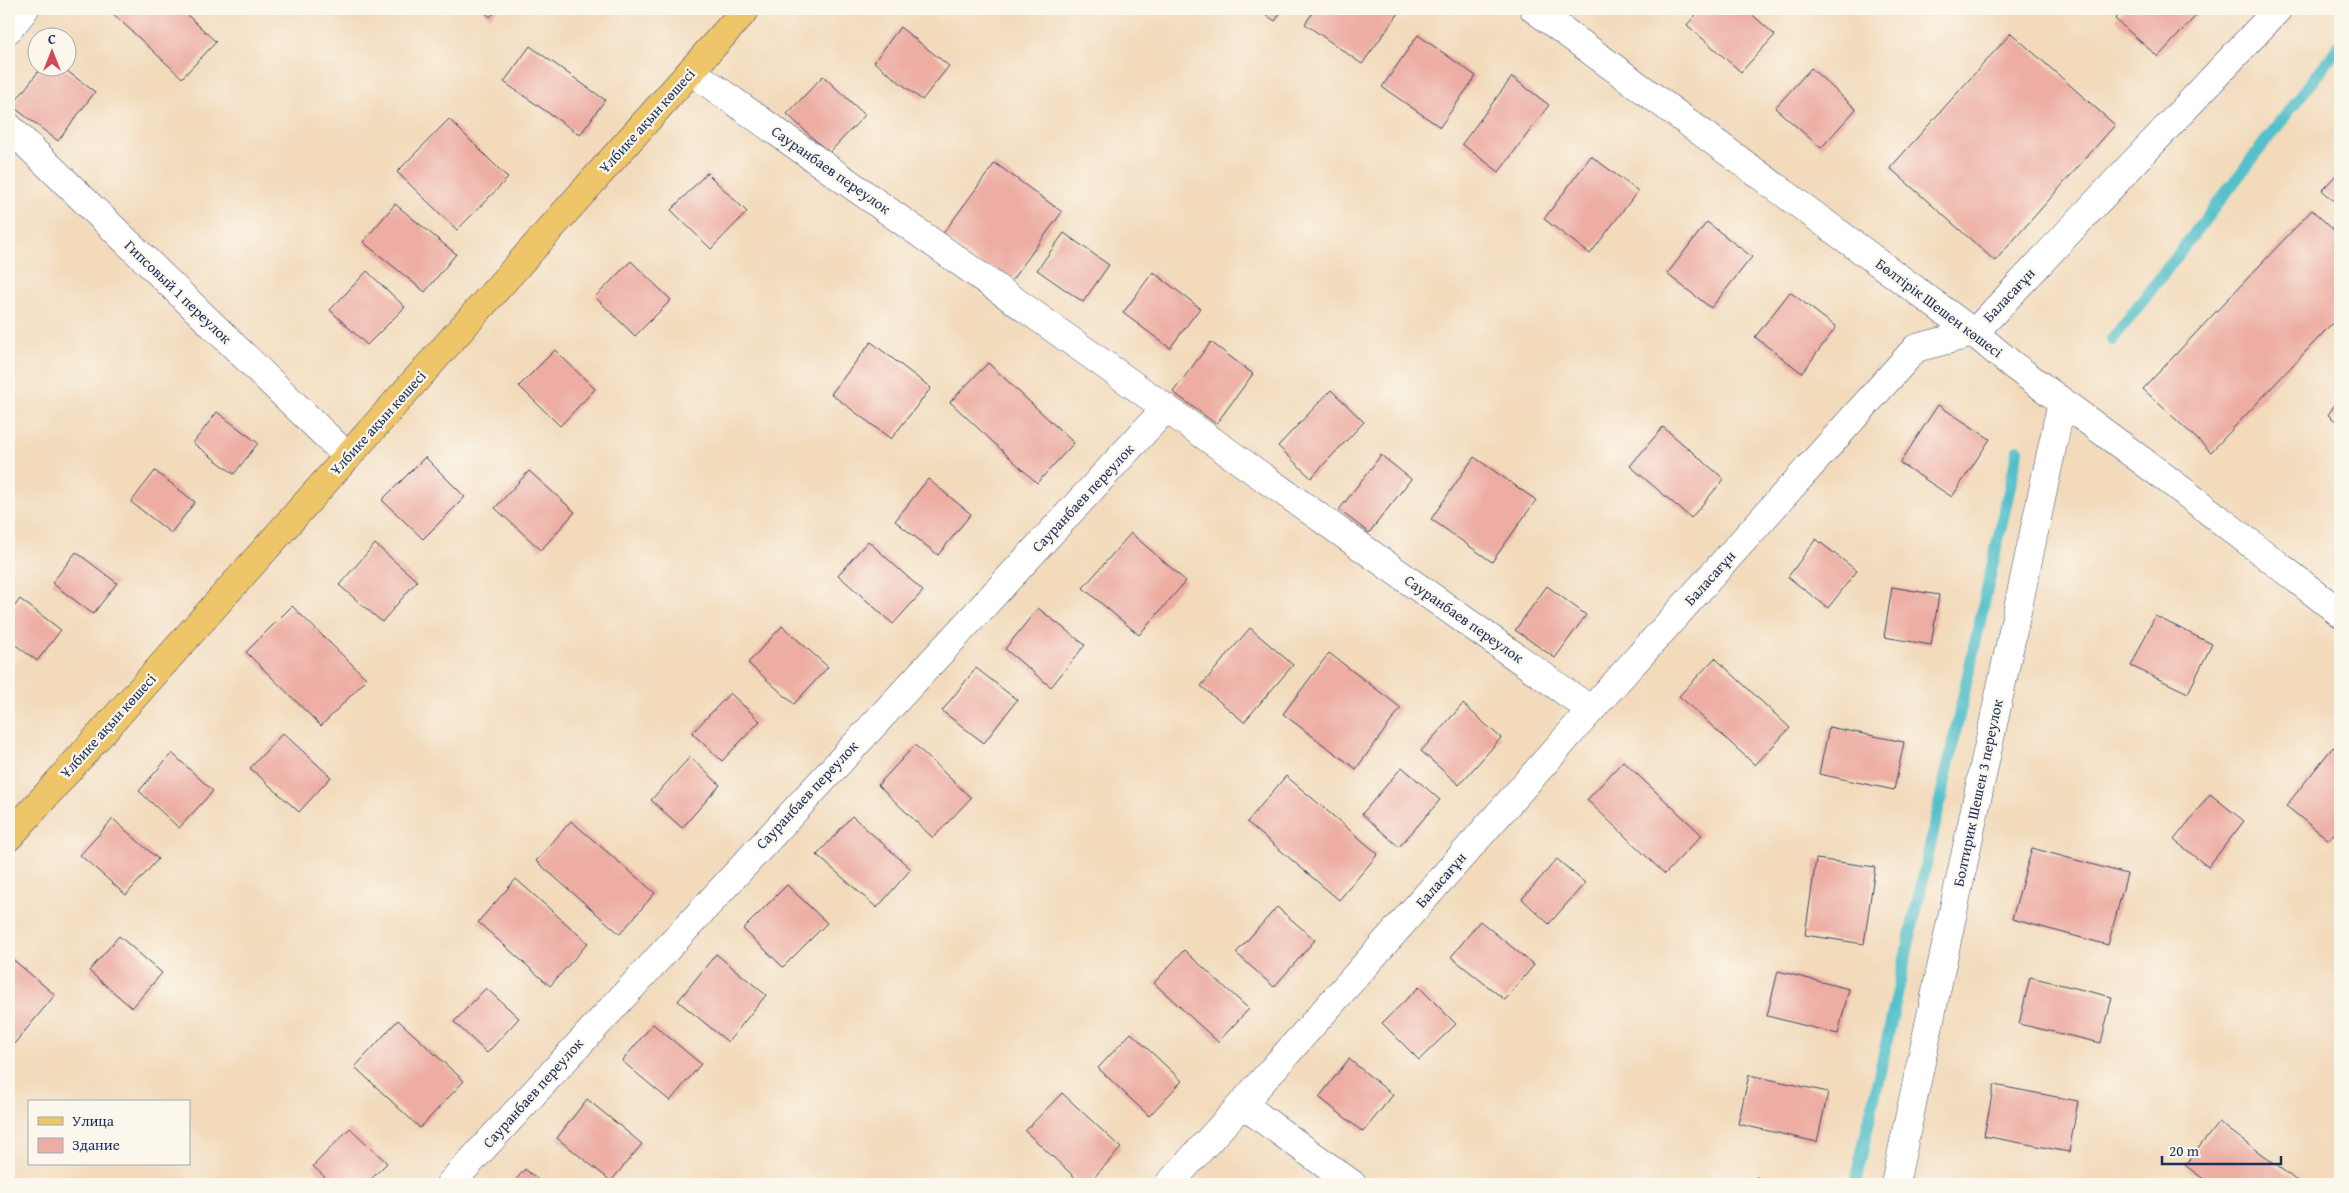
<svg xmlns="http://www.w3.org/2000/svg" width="2349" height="1193" font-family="'Gentium Book Plus',serif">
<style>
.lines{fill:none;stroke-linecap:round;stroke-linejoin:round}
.stream{stroke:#52c0cb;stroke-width:12}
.building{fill:#edada3}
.minor-casing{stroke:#3b496c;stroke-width:29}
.major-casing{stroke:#3b496c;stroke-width:29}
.minor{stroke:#fff;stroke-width:28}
.major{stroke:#eec569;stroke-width:28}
.labels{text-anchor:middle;stroke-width:4.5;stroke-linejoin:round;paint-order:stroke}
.street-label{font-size:15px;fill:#1b2f5e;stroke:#fbf7ec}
</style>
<rect width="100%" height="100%" fill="#fbf7ec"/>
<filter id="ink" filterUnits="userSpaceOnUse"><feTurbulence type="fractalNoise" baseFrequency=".02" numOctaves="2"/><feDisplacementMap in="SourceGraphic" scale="10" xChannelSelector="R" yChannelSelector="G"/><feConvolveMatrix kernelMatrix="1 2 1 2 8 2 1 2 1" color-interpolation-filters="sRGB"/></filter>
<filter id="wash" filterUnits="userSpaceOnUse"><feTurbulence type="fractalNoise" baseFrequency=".0096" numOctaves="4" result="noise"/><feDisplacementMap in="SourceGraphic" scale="20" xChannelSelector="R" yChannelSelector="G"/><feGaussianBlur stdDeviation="1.12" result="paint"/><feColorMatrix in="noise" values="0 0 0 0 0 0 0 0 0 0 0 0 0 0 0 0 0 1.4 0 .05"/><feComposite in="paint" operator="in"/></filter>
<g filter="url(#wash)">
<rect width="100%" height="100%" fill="#f2dabb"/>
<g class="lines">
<g class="stream">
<polyline points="2112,340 2340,45"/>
<polyline points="1855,1184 2018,450"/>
</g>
</g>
<g id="blocks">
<g class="building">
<polygon points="108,9 181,9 216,42 182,78"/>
<polygon points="481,9 499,9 490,17"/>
<polygon points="1257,9 1283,9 1275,21"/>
<polygon points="1315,9 1393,9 1399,13 1362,64 1305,24"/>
<polygon points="1701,9 1746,9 1775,35 1741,72 1687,25"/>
<polygon points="2125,9 2202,9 2158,57 2115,19"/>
<polygon points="900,27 949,66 922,100 874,62"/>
<polygon points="2011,33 2115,125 1995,261 1890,168"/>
<polygon points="1418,35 1476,76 1440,127 1382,87"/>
<polygon points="530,46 605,100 580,135 504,82"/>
<polygon points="41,68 63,68 95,92 58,141 12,106"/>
<polygon points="1811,68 1856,109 1821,148 1775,108"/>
<polygon points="823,76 865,115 829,153 787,114"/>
<polygon points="1512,77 1549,105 1499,172 1462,144"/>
<polygon points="449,119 508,178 457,230 397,172"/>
<polygon points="1591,156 1638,191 1590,254 1544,219"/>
<polygon points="995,163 1062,212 1009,284 942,235"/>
<polygon points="2340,171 2340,207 2322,190"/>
<polygon points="707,173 747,212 711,249 671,210"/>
<polygon points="395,204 456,254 425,292 363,242"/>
<polygon points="2312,210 2340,236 2340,315 2211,452 2143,389"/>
<polygon points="1707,222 1752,257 1711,308 1667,274"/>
<polygon points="1064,233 1109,265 1083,302 1037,270"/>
<polygon points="631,261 671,300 635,336 595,297"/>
<polygon points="367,271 405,307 367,345 330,310"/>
<polygon points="1153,272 1200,308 1170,348 1123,313"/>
<polygon points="1790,292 1836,327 1802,373 1755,337"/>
<polygon points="871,342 931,388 891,439 831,394"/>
<polygon points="1211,342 1253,374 1216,424 1173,392"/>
<polygon points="555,350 595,389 560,426 519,386"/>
<polygon points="988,363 1074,443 1037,483 950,402"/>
<polygon points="1331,390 1364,422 1311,478 1278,446"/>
<polygon points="2340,397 2340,424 2328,415"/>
<polygon points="1938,405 1990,439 1952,497 1900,463"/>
<polygon points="217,412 258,443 234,474 193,443"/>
<polygon points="1663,427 1724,479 1691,518 1630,466"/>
<polygon points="1381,455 1411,479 1369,533 1339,510"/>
<polygon points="425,457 465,497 423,539 382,500"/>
<polygon points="1474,457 1536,500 1492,562 1431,519"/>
<polygon points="155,471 195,502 171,533 131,502"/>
<polygon points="529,471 575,512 541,550 495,508"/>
<polygon points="928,479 971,514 938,555 895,521"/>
<polygon points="1131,533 1186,581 1139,635 1083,588"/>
<polygon points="1816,539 1857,571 1828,608 1788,577"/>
<polygon points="868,541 923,591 893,624 838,575"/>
<polygon points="375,544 417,581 382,622 339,585"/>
<polygon points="76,552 117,583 93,614 52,583"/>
<polygon points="1547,586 1586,615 1555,658 1515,630"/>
<polygon points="1892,587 1939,595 1931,645 1884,637"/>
<polygon points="20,599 61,630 37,661 9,640 9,614"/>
<polygon points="292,606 367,679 321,726 246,652"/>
<polygon points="1038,608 1085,645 1051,687 1005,649"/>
<polygon points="2155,616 2212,644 2188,693 2131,666"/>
<polygon points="782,626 828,667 794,704 748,663"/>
<polygon points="1250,628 1293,665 1244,722 1201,686"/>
<polygon points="1329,653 1401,708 1356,769 1283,714"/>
<polygon points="1715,658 1790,728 1755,765 1679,696"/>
<polygon points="976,668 1017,700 984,743 942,711"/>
<polygon points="730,693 760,721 722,761 692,733"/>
<polygon points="1463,704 1501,738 1459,785 1421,751"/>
<polygon points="1829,727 1904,742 1894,790 1819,774"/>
<polygon points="283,733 331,777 299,812 250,768"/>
<polygon points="915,745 971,798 933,838 878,785"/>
<polygon points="2333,747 2340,753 2340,826 2329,840 2286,806"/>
<polygon points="172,753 213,791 179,828 139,791"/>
<polygon points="690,757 720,785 682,828 651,800"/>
<polygon points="1623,761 1702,835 1665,874 1587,800"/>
<polygon points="1402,767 1440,800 1399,847 1362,814"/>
<polygon points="1286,776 1378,854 1339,900 1247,822"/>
<polygon points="2210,794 2244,821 2208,867 2174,840"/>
<polygon points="852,816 911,869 877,908 817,855"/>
<polygon points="113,819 158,859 126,895 80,855"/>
<polygon points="571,821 655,893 620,934 536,861"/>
<polygon points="2032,848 2127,874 2108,945 2012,919"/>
<polygon points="1557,859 1585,883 1549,924 1522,899"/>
<polygon points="1816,859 1875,867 1864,944 1805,935"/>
<polygon points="516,879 588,943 550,986 478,922"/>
<polygon points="787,885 827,923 783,967 743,929"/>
<polygon points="1277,907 1315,940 1274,987 1236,953"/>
<polygon points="1480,921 1534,965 1505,1000 1451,957"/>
<polygon points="119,936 162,973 132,1008 89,971"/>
<polygon points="1184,950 1249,1009 1218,1042 1154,983"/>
<polygon points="716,954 766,995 728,1042 678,1001"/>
<polygon points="9,956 55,995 9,1050"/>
<polygon points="1778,971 1849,989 1838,1034 1767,1016"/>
<polygon points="2030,977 2112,997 2101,1043 2019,1024"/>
<polygon points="1419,987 1456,1024 1419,1060 1382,1023"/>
<polygon points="486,988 519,1018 487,1053 454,1022"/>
<polygon points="398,1020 464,1081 420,1128 355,1067"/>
<polygon points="653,1024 701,1064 670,1101 622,1061"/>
<polygon points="1131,1033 1182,1081 1149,1116 1098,1068"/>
<polygon points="1349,1059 1393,1095 1363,1132 1319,1097"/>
<polygon points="1749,1075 1828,1092 1817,1142 1738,1124"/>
<polygon points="1994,1085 2078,1101 2069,1152 1984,1136"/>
<polygon points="1062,1093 1121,1148 1088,1184 1082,1184 1025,1131"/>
<polygon points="587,1099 642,1144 611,1181 557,1138"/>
<polygon points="2219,1122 2301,1184 2210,1184 2185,1165"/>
<polygon points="350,1128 387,1163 366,1184 332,1184 313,1166"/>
<polygon points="525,1169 543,1184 512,1184"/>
<polygon points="1756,1177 1779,1184 1754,1184"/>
</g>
</g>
</g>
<g filter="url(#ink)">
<use href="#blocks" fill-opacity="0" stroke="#3b496c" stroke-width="1"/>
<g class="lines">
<defs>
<g id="minor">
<polyline points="1534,9 1974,333 2010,363 2183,491 2340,613"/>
<polyline points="9,29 25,9"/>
<polyline points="691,71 1591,710"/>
<polyline points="9,127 348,457"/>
<polyline points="1242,1104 1352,1184"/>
<polyline points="450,1184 1166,408"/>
<polyline points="1169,1184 1242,1104 1591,710 1916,348 1974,333 2278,9"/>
<polyline points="1895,1184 2062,401"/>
</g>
<polyline id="major" points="9,837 746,9"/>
</defs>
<use href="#minor" class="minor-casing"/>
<use href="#major" class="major-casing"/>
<use href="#minor" class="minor"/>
<use href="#major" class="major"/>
</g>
</g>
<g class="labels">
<g class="street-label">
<text transform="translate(647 121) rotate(-48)" y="5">Ұлбике ақын көшесі</text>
<text transform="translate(831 170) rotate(35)" y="5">Сауранбаев переулок</text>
<text transform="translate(178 292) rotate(44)" y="5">Гипсовый 1 переулок</text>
<text transform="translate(2009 295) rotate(-47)" y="5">Баласағұн</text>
<text transform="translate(1939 308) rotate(37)" y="5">Бөлтірік Шешен көшесі</text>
<text transform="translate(378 423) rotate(-48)" y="5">Ұлбике ақын көшесі</text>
<text transform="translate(1083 498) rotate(-47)" y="5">Сауранбаев переулок</text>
<text transform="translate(1710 578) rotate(-48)" y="5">Баласағұн</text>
<text transform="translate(1464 619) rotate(35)" y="5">Сауранбаев переулок</text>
<text transform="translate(108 726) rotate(-48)" y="5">Ұлбике ақын көшесі</text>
<text transform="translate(1978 793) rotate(-78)" y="5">Болтирик Шешен 3 переулок</text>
<text transform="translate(807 795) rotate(-47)" y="5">Сауранбаев переулок</text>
<text transform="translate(1441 880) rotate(-49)" y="5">Баласағұн</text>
<text transform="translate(533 1093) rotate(-48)" y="5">Сауранбаев переулок</text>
</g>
</g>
<rect width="2349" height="1193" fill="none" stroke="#fbf7ec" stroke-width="30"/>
<rect x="28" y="1100" width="162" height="65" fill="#fbf7ec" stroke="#a1a7b3"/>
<rect x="38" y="1117" width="25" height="8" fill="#eec569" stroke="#a1a7b3"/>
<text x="72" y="1126" font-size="15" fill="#1b2f5e">Улица</text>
<rect x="38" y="1138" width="25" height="15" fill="#edada3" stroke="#a1a7b3"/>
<text x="72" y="1150" font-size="15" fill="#1b2f5e">Здание</text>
<g transform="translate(52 52)"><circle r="24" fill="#fbf7ec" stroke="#a1a7b3"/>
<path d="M0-4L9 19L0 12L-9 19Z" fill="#d1495b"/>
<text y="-8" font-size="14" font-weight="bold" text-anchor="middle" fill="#1b2f5e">С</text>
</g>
<path d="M2162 1156v8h119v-8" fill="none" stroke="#1b2f5e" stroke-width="2.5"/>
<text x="2169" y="1156" font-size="15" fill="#1b2f5e" stroke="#fbf7ec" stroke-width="4" paint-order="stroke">20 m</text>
</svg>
